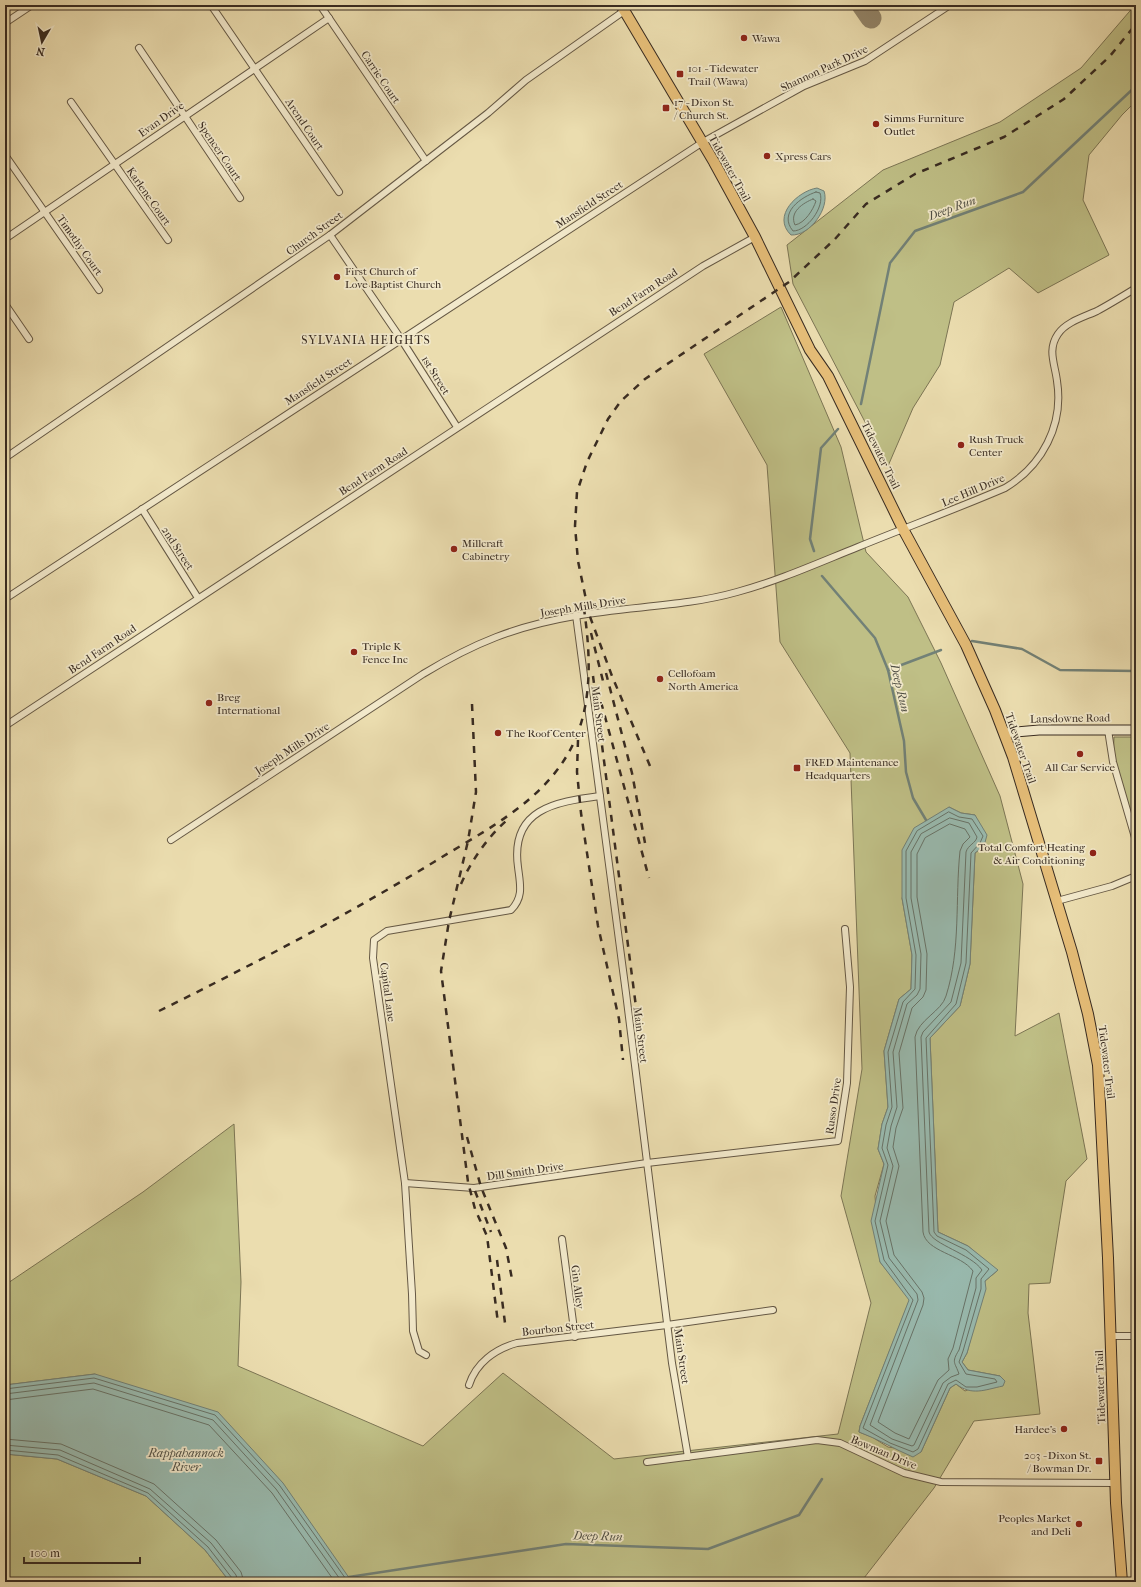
<svg xmlns="http://www.w3.org/2000/svg" width="1141" height="1587" font-family="'IM FELL French Canon',serif">
<style>
.green{fill:#bfbf86;stroke:#7c7554;fill-rule:evenodd}
.water{fill:#99bbb0;stroke:#728177}
.lines{fill:none;stroke-linecap:round;stroke-linejoin:round}
.shore{stroke:#687368;stroke-width:1}
.stream{stroke:#728177;stroke-width:2.5}
.taxiway{stroke:#928468;stroke-width:21}
.street-casing{stroke:#655844;stroke-width:8}
.secondary-casing{stroke:#382b21;stroke-width:11}
.primary-casing{stroke:#382b21;stroke-width:12}
.street{stroke:#f2e9cb;stroke-width:6}
.secondary{stroke:#f2e9cb;stroke-width:9}
.primary{stroke:#e6be78;stroke-width:10}
.rail{stroke:#382b21;stroke-width:2.5;stroke-dasharray:7 7;stroke-linecap:butt}
.poi-dot{fill:#8f2418;stroke:#f2e9cb;stroke-width:1.5}
.labels{text-anchor:middle;stroke-width:3.5;stroke-linejoin:round;paint-order:stroke}
.poi-label{font-size:11px;fill:#382b21;stroke:#f2e9cb;text-anchor:start}
.street-label{font-size:11px;fill:#382b21;stroke:#f2e9cb}
.water-label{font-size:12px;font-style:italic;fill:#504f45;stroke:#f2e9cb}
.neighbourhood-label{font-size:12px;letter-spacing:1px;fill:#382b21;stroke:#f2e9cb}
</style>
<rect width="100%" height="100%" fill="#ebddaf"/>
<filter id="stains"><feTurbulence type="fractalNoise" baseFrequency=".005" numOctaves="4"/><feColorMatrix values="0 0 0 0 .2 0 0 0 0 .09 0 0 0 0 .02 0 0 0 .5 -.17"/></filter>
<radialGradient id="worn" r=".72"><stop offset=".6" stop-color="#630" stop-opacity="0"/><stop offset="1" stop-color="#630" stop-opacity=".3"/></radialGradient>
<g class="green">
<polygon points="1135,5 1136,5 1136,101 1122,115 1089,155 1083,200 1109,255 1038,293 1009,268 954,302 940,365 913,408 888,466 793,284 787,245 883,170 1000,122 1081,68"/>
<path d="M 781,307 L 841,447 L 866,552 L 908,597 L 941,663 L 1000,796 L 1023,884 L 1015,1036 L 1059,1013 L 1087,1159 L 1066,1181 L 1050,1283 L 1029,1284 L 1028,1313 L 1040,1414 L 974,1421 L 934,1488 L 864,1578 L 815,1582 L 352,1582 L 349,1577 L 95,1374 L 5,1385 L 5,1285 L 143,1192 L 234,1124 L 241,1282 L 238,1366 L 423,1446 L 503,1373 L 614,1459 L 838,1434 L 871,1303 L 841,1196 L 862,1069 L 850,753 L 780,642 L 767,465 L 704,354 ZM 949,807 L 961,813 L 975,815 L 984,846 L 975,853 L 970,964 L 960,1006 L 930,1038 L 938,1232 L 968,1246 L 997,1271 L 985,1281 L 967,1353 L 962,1362 L 968,1370 L 1000,1376 L 965,1391 L 956,1384 L 950,1388 L 921,1452 L 888,1447 L 872,1437 L 859,1432 L 860,1426 L 910,1299 L 880,1262 L 875,1196 L 884,1164 L 878,1149 L 882,1124 L 888,1107 L 884,1051 L 899,999 L 911,989 L 912,955 L 902,898 Z"/>
<polygon points="1114,737 1136,737 1136,841 1113,762"/>
<polygon points="5,1454 57,1459 146,1496 205,1550 230,1582 5,1582"/>
</g>
<g class="water">
<path d="M 817,188 L 824,191 C 830,208 810,236 791,235 C 771,216 798,191 817,188 Z"/>
<path d="M 949,807 L 961,813 L 975,815 L 987,835 L 984,846 L 975,853 L 970,964 L 960,1006 L 930,1038 L 938,1232 L 968,1246 L 998,1270 L 985,1281 L 986,1289 L 967,1353 L 962,1362 L 968,1370 L 1000,1376 L 1005,1381 L 1003,1386 C 984,1390 972,1396 956,1384 L 950,1388 L 921,1452 L 913,1457 C 894,1449 878,1439 859,1432 L 860,1426 L 909,1300 L 880,1262 L 871,1221 L 884,1164 L 878,1149 L 882,1124 L 888,1107 L 884,1051 L 899,999 L 911,989 L 912,955 L 902,898 L 902,850 L 914,828 Z"/>
<polygon points="95,1374 218,1412 283,1483 352,1582 230,1582 205,1550 146,1496 57,1459 5,1454 5,1385"/>
</g>
<g class="lines">
<g class="shore">
<path d="M 816,192 L 820,193 C 825,207 807,231 793,231 C 778,213 801,197 816,192 Z"/>
<path d="M 813,199 L 816,201 C 813,210 805,223 795,225 C 789,212 803,203 813,199 Z"/>
<polygon points="949,812 959,817 972,819 983,836 980,843 971,853 966,963 956,1004 926,1038 934,1232 937,1236 966,1250 989,1269 981,1279 981,1289 963,1351 959,1362 966,1374 995,1379 997,1382 977,1387 966,1387 956,1380 948,1384 918,1449 913,1452 890,1443 863,1428 913,1300 884,1260 875,1221 888,1165 882,1148 886,1125 892,1107 888,1052 903,1002 915,989 916,955 906,898 906,851 917,831"/>
<path d="M 950,818 L 969,823 L 977,837 C 976,843 968,845 966,852 L 961,963 L 951,1002 L 923,1032 L 921,1037 L 929,1232 C 932,1244 971,1254 982,1270 L 976,1278 L 976,1288 L 959,1350 C 951,1363 955,1362 959,1374 L 951,1377 L 943,1383 L 914,1445 L 912,1446 L 892,1439 L 870,1425 L 918,1300 L 917,1294 L 889,1258 L 880,1221 L 893,1166 L 887,1148 L 891,1126 L 897,1107 L 893,1052 L 907,1004 L 917,995 L 920,989 L 921,954 L 911,898 L 911,852 L 921,834 Z"/>
<path d="M 950,824 L 965,829 L 970,837 L 963,844 L 960,851 C 955,899 961,949 946,996 C 942,1011 918,1020 915,1037 L 923,1232 C 926,1252 961,1254 973,1271 L 953,1348 L 948,1359 L 949,1370 L 938,1380 L 909,1439 L 895,1433 L 878,1422 L 923,1305 L 924,1298 L 922,1292 L 894,1255 L 886,1221 L 899,1166 L 893,1147 L 896,1128 L 903,1108 L 899,1053 L 912,1008 L 923,997 L 926,990 L 927,954 L 917,897 L 917,854 L 925,838 Z"/>
<polyline points="5,1389 94,1378 215,1415 280,1486 348,1582"/>
<polyline points="5,1394 94,1383 213,1420 276,1489 342,1582"/>
<polyline points="5,1400 93,1389 209,1425 272,1493 335,1582"/>
<polyline points="5,1439 61,1444 154,1484 216,1540 241,1572 244,1582"/>
<polyline points="5,1445 60,1450 150,1489 211,1543 236,1575 238,1582"/>
<polyline points="5,1450 58,1455 148,1493 208,1547 232,1578 233,1582"/>
</g>
<g class="stream">
<polyline points="861,404 890,263 915,231 1023,192 1136,86"/>
<polyline points="814,551 810,539 821,448 838,429"/>
<polyline points="822,576 875,638 888,670 904,741 906,772 913,798 926,820"/>
<polyline points="972,641 1022,649 1060,670 1136,671"/>
<polyline points="888,670 941,650"/>
<polyline points="349,1577 566,1544 708,1549 799,1515 822,1479"/>
</g>
<polyline class="taxiway" points="862,5 871,18"/>
<defs>
<g id="street">
<polyline points="211,5 339,192"/>
<polyline points="320,5 426,161"/>
<polyline points="5,23 32,5"/>
<polyline points="139,48 240,198"/>
<polyline points="71,102 168,240"/>
<polyline points="5,155 99,290"/>
<polyline points="330,235 401,339 457,427"/>
<polyline points="5,239 329,18"/>
<polyline points="5,304 29,339"/>
<polyline points="5,458 330,235 488,113 526,80 624,11"/>
<polyline points="142,509 198,598"/>
<polyline points="5,599 703,142 804,86 865,61 950,5"/>
<polyline points="576,615 626,993 672,1363 688,1457"/>
<polyline points="5,726 703,266 755,237"/>
<polyline points="1108,730 1113,762 1136,841"/>
<path d="M 171,840 L 423,674 C 474,643 516,626 575,616 C 628,606 684,607 737,592 C 778,581 818,563 858,547 C 907,527 956,509 1005,488 C 1042,466 1064,425 1057,381 C 1055,364 1047,350 1058,334 C 1066,322 1084,317 1097,311 C 1110,304 1123,296 1136,288"/>
<polyline points="1057,901 1112,886 1136,876"/>
<polyline points="405,1183 474,1188 647,1163 838,1141 847,1083 850,987 845,929"/>
<polyline points="562,1239 575,1337"/>
<polyline points="1110,1336 1136,1336"/>
<path d="M 426,1355 L 419,1351 L 413,1331 L 412,1294 L 405,1183 L 373,958 L 374,940 L 387,931 L 511,910 C 524,897 520,884 518,867 C 510,809 555,802 600,796"/>
<path d="M 469,1385 C 476,1363 495,1349 517,1343 L 667,1325 L 773,1310"/>
<polyline points="647,1462 817,1440 840,1443 904,1473 941,1482 1115,1483"/>
</g>
<polyline id="secondary" points="1004,733 1039,730 1136,730"/>
<polyline id="primary" points="621,5 714,162 755,237 810,350 828,376 903,529 966,645 995,710 1013,757 1072,952 1088,1014 1098,1065 1108,1258 1116,1503 1122,1582"/>
</defs>
<use href="#street" class="street-casing"/>
<use href="#secondary" class="secondary-casing"/>
<use href="#primary" class="primary-casing"/>
<use href="#street" class="street"/>
<use href="#secondary" class="secondary"/>
<use href="#primary" class="primary"/>
<g class="rail">
<polyline points="591,633 603,681"/>
<polyline points="606,673 632,773 645,843"/>
<polyline points="593,676 642,1053"/>
<polyline points="601,702 649,878"/>
<polyline points="472,704 476,792 468,841 449,921 441,971 468,1182 475,1209 487,1236 498,1323"/>
<polyline points="578,740 577,772 581,813 598,926 619,1019 623,1060"/>
<polyline points="650,766 612,676 589,614 578,561 575,526 577,492 587,462 608,419 621,401 645,379 789,282 835,239 866,204 915,174 1004,137 1064,99 1110,56 1136,24"/>
<path d="M 461,884 C 471,861 487,838 506,821"/>
<path d="M 159,1011 C 252,965 345,916 434,862 C 482,832 540,804 569,752 C 593,709 591,657 584,609"/>
<polyline points="467,1137 481,1187 506,1248 512,1279"/>
<polyline points="475,1191 491,1232"/>
<polyline points="497,1260 505,1323"/>
</g>
</g>
<g class="poi-dot">
<circle cx="744" cy="38" r="4"/>
<rect x="676" y="70" width="8" height="8" rx="2"/>
<rect x="662" y="104" width="8" height="8" rx="2"/>
<circle cx="876" cy="124" r="4"/>
<circle cx="767" cy="156" r="4"/>
<circle cx="337" cy="277" r="4"/>
<circle cx="961" cy="445" r="4"/>
<circle cx="454" cy="549" r="4"/>
<circle cx="354" cy="652" r="4"/>
<circle cx="660" cy="679" r="4"/>
<circle cx="209" cy="703" r="4"/>
<circle cx="498" cy="733" r="4"/>
<circle cx="1080" cy="754" r="4"/>
<rect x="793" y="764" width="8" height="8" rx="2"/>
<circle cx="1093" cy="853" r="4"/>
<circle cx="1064" cy="1429" r="4"/>
<rect x="1095" y="1457" width="8" height="8" rx="2"/>
<circle cx="1079" cy="1524" r="4"/>
</g>
<g class="labels">
<g class="poi-label">
<text x="752" y="42">Wawa</text>
<text x="688" y="72">101 - Tidewater<tspan x="688" dy="13">Trail (Wawa)</tspan></text>
<text x="674" y="106">17 - Dixon St.<tspan x="674" dy="13">/ Church St.</tspan></text>
<text x="884" y="122">Simms Furniture<tspan x="884" dy="13">Outlet</tspan></text>
<text x="775" y="160">Xpress Cars</text>
<text x="345" y="275">First Church of<tspan x="345" dy="13">Love Baptist Church</tspan></text>
<text x="969" y="443">Rush Truck<tspan x="969" dy="13">Center</tspan></text>
<text x="462" y="547">Millcraft<tspan x="462" dy="13">Cabinetry</tspan></text>
<text x="362" y="650">Triple K<tspan x="362" dy="13">Fence Inc</tspan></text>
<text x="668" y="677">Cellofoam<tspan x="668" dy="13">North America</tspan></text>
<text x="217" y="701">Breg<tspan x="217" dy="13">International</tspan></text>
<text x="506" y="737">The Roof Center</text>
<text x="805" y="766">FRED Maintenance<tspan x="805" dy="13">Headquarters</tspan></text>
<text x="1080" y="771" text-anchor="middle">All Car Service</text>
<text x="1085" y="851" text-anchor="end">Total Comfort Heating<tspan x="1085" dy="13">&amp; Air Conditioning</tspan></text>
<text x="1056" y="1433" text-anchor="end">Hardee's</text>
<text x="1091" y="1459" text-anchor="end">203 - Dixon St.<tspan x="1091" dy="13">/ Bowman Dr.</tspan></text>
<text x="1071" y="1522" text-anchor="end">Peoples Market<tspan x="1071" dy="13">and Deli</tspan></text>
</g>
<g class="street-label">
<text transform="translate(824 68) rotate(-25)" y="4">Shannon Park Drive</text>
<text transform="translate(381 77) rotate(56)" y="4">Carrie Court</text>
<text transform="translate(161 119) rotate(-35)" y="4">Evan Drive</text>
<text transform="translate(305 124) rotate(56)" y="4">Arend Court</text>
<text transform="translate(220 151) rotate(56)" y="4">Spencer Court</text>
<text transform="translate(730 168) rotate(61)" y="4">Tidewater Trail</text>
<text transform="translate(149 196) rotate(55)" y="4">Karlene Court</text>
<text transform="translate(589 204) rotate(-33)" y="4">Mansfield Street</text>
<text transform="translate(314 233) rotate(-36)" y="4">Church Street</text>
<text transform="translate(80 245) rotate(55)" y="4">Timothy Court</text>
<text transform="translate(643 292) rotate(-33)" y="4">Bend Farm Road</text>
<text transform="translate(436 375) rotate(58)" y="4">1st Street</text>
<text transform="translate(318 381) rotate(-33)" y="4">Mansfield Street</text>
<text transform="translate(881 455) rotate(64)" y="4">Tidewater Trail</text>
<text transform="translate(373 471) rotate(-33)" y="4">Bend Farm Road</text>
<text transform="translate(973 490) rotate(-23)" y="4">Lee Hill Drive</text>
<text transform="translate(178 548) rotate(57)" y="4">2nd Street</text>
<text transform="translate(583 606) rotate(-9)" y="4">Joseph Mills Drive</text>
<text transform="translate(102 649) rotate(-34)" y="4">Bend Farm Road</text>
<text transform="translate(599 714) rotate(83)" y="4">Main Street</text>
<text transform="translate(1070 718) rotate(-1)" y="4">Lansdowne Road</text>
<text transform="translate(292 748) rotate(-33)" y="4">Joseph Mills Drive</text>
<text transform="translate(1021 748) rotate(71)" y="4">Tidewater Trail</text>
<text transform="translate(388 992) rotate(82)" y="4">Capital Lane</text>
<text transform="translate(641 1035) rotate(83)" y="4">Main Street</text>
<text transform="translate(1107 1062) rotate(83)" y="4">Tidewater Trail</text>
<text transform="translate(833 1106) rotate(-82)" y="4">Russo Drive</text>
<text transform="translate(525 1171) rotate(-8)" y="4">Dill Smith Drive</text>
<text transform="translate(578 1287) rotate(83)" y="4">Gin Alley</text>
<text transform="translate(558 1328) rotate(-6)" y="4">Bourbon Street</text>
<text transform="translate(682 1356) rotate(82)" y="4">Main Street</text>
<text transform="translate(1100 1387) rotate(-92)" y="4">Tidewater Trail</text>
<text transform="translate(884 1452) rotate(23)" y="4">Bowman Drive</text>
</g>
<g class="water-label">
<text transform="translate(952 208) rotate(-20)" y="4">Deep Run</text>
<text transform="translate(900 688) rotate(77)" y="4">Deep Run</text>
<text x="186" y="1457">Rappahannock<tspan x="186" dy="14">River</tspan></text>
<text transform="translate(598 1536) rotate(2)" y="4">Deep Run</text>
</g>
<g class="neighbourhood-label">
<text x="366" y="344">SYLVANIA HEIGHTS</text>
</g>
</g>
<rect width="1141" height="1587" fill="none" stroke="#ebddaf" stroke-width="20"/>
<rect x="6" y="6" width="1129" height="1575" fill="none" stroke="#382b21" stroke-width="2"/>
<rect x="10" y="10" width="1121" height="1567" fill="none" stroke="#382b21"/>
<g transform="translate(42 42) rotate(189)" stroke="#f2e9cb" stroke-width="3" paint-order="stroke">
<path d="M0-3L7 15L0 10L-7 15Z" fill="#382b21"/>
<text y="-6" font-size="11" font-weight="bold" text-anchor="middle" fill="#382b21">N</text>
</g>
<path d="M24 1557v6h116v-6" fill="none" stroke="#382b21" stroke-width="2"/>
<text x="30" y="1557" font-size="12" fill="#382b21" stroke="#f2e9cb" stroke-width="3" paint-order="stroke">100 m</text>
<rect width="100%" height="100%" filter="url(#stains)"/>
<rect width="100%" height="100%" fill="url(#worn)"/>
</svg>
